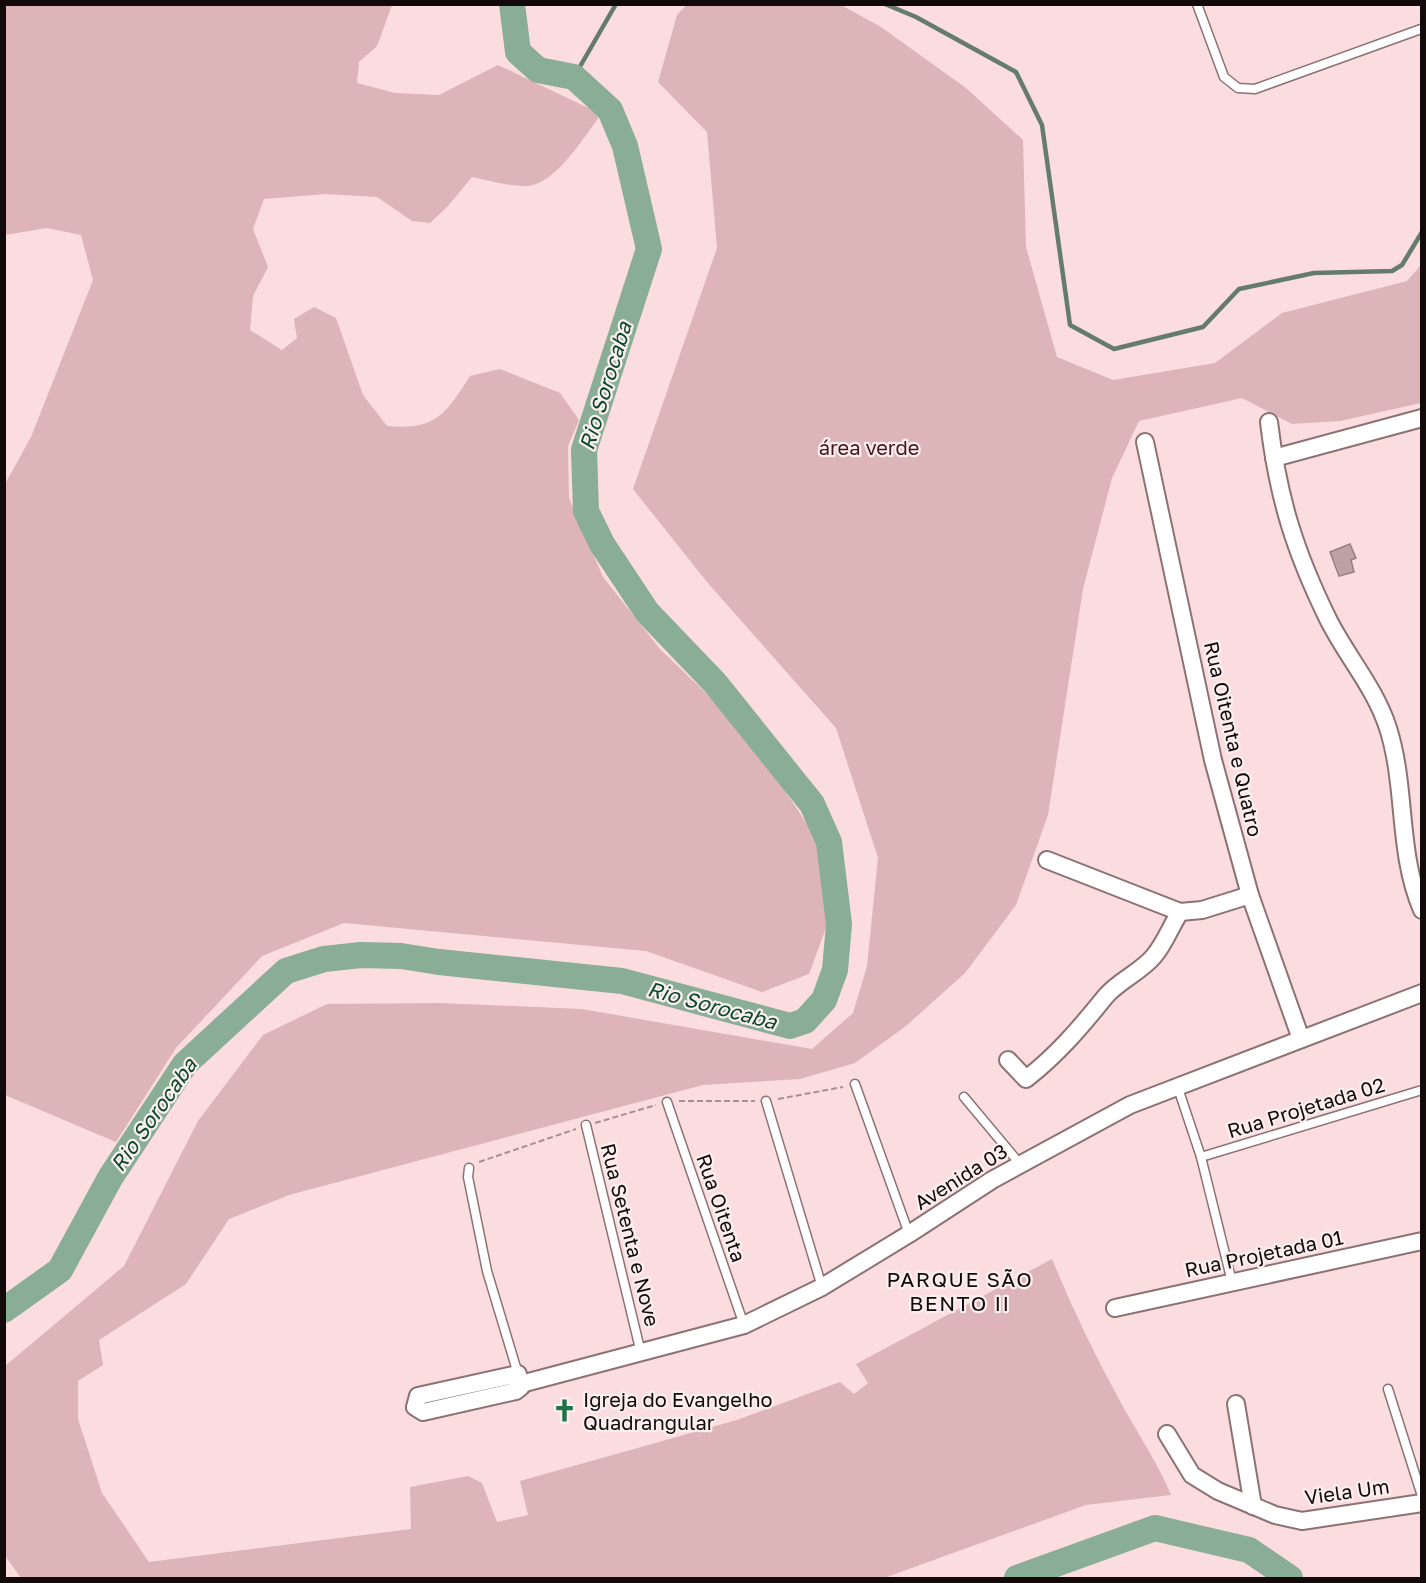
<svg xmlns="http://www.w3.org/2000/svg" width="1426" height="1583" font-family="'Golos Text',sans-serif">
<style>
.green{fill:#ddb4b7}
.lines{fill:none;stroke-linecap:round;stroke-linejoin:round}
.stream{stroke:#657c6b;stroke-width:4.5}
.river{stroke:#89ad95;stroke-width:26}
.building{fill:#bda1a3;stroke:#9a7f81;stroke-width:1.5}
.lane-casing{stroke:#8d7274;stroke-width:11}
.street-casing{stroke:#8d7274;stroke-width:20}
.path{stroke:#a69092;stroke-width:2;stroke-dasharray:6 3;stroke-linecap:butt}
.lane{stroke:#fff;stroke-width:8}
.street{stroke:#fff;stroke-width:16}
.labels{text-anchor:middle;stroke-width:4.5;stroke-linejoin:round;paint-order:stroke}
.park-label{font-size:20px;fill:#49131e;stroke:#fceff0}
.street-label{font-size:20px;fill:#12090a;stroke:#fceff0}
.poi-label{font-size:20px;fill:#12090a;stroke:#fceff0;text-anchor:start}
.water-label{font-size:21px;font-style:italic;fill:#094829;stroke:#fceff0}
.neighbourhood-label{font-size:21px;letter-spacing:1.5px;fill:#12090a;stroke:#fceff0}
</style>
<rect width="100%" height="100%" fill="#fbdddf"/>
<g class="green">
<path d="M 5,4 L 392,5 L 377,46 L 359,62 L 357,83 L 395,93 L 439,95 L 498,65 L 601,114 C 586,135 559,178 533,185 C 519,189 487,180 472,177 L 448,206 L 430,223 L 412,221 L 377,197 L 326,194 L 264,199 L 253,229 L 268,267 L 253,296 L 250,330 L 282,350 L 297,338 L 294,319 L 314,307 L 336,318 L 363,395 L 387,426 C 436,430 445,415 470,376 L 500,369 L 560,393 L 579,420 L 568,446 L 569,498 L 603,577 L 660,649 L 706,693 L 763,758 L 819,842 L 827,925 L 809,974 L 762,992 L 646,951 L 344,923 L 262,956 L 176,1048 L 116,1142 L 5,1095 L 5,484 L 31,437 L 93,280 L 81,235 L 47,228 L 5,235 Z"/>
<path d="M 686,5 L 841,5 L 881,27 L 966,88 L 1023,140 L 1026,247 L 1057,357 L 1113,380 L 1215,363 L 1282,313 L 1407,281 L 1421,265 L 1421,403 L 1340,421 L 1292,424 L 1242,398 L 1139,421 L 1112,478 L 1083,589 L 1048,815 L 1016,905 L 965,973 L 906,1026 L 855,1063 L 800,1079 L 703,1085 L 289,1195 L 229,1219 L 186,1284 L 99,1340 L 103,1365 L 78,1381 L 78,1419 L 102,1493 L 149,1562 L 411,1529 L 410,1487 L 468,1476 L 482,1483 L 497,1522 L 528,1515 L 520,1481 L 737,1420 L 840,1382 L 854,1394 L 868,1383 L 856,1364 L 1052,1259 C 1072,1308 1095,1355 1120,1401 C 1137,1433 1157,1461 1171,1495 L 1086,1505 L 884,1578 L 21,1578 L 5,1556 L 5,1366 L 124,1266 L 198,1121 L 263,1035 L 327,1004 L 440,1003 L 582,1009 L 812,1049 L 853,1013 L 867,966 L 878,858 L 836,728 L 707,582 L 633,489 L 717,248 L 707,132 L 658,82 L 677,15 Z"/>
</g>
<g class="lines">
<g class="stream">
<polyline points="885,4 916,17 1016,72 1042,125 1070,325 1114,349 1203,327 1239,289 1314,273 1392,271 1402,265 1422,232"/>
<polyline points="574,77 616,4"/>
</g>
<g class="river">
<polyline points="4,1310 60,1270 110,1178 185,1064 286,971 324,959 361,955 401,956 439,962 622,981 790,1026 805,1021 824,1000 835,970 839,924 829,842 812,804 715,683 647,612 602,544 586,511 584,450 649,249 625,146 610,110 574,77 538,70 518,52 512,4"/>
<polyline points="1017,1578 1155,1528 1249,1550 1290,1578"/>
</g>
</g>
<polygon class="building" points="1350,544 1356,558 1351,560 1354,572 1339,576 1330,552"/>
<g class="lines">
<defs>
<g id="lane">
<polyline points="1197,4 1224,77 1238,88 1255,89 1421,29"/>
<polyline points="855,1084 909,1234"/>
<polyline points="1178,1088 1201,1157 1232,1282"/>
<polyline points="964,1097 1020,1164"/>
<polyline points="766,1101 822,1287"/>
<polyline points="667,1102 744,1325"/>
<polyline points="586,1125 641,1353"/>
<polyline points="1201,1157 1422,1090"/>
<polyline points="469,1168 468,1177 487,1271 518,1374"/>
<polyline points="1388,1389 1422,1496"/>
</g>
<g id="street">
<path d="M 1269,422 C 1278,498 1295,552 1329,621 C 1348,658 1375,688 1388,728 C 1407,788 1397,852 1422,910"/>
<polyline points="1145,442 1213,760 1250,895 1301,1039"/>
<polyline points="1274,458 1422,418"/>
<polyline points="1047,860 1180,912 1202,910 1250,895"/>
<path d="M 1008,1060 L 1026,1079 C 1057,1055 1080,1028 1105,997 C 1118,981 1141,972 1154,956 C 1165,943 1171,926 1180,912"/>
<polyline points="1115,1308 1422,1241"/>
<polygon points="518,1374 521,1387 516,1391 423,1412 415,1407 418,1396"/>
<polyline points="521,1384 744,1325 822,1287 909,1234 992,1180 1130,1105 1422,993"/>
<polyline points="1236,1404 1253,1506"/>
<polyline points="1167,1434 1192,1475 1218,1491 1275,1515 1302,1521 1422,1503"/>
</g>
</defs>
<use href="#lane" class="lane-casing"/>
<use href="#street" class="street-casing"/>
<g class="path">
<polyline points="778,1099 843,1087"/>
<polyline points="679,1101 755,1101"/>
<polyline points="595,1123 656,1105"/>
<polyline points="479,1162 576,1129"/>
</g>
<use href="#lane" class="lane"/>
<use href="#street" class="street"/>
</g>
<defs>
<symbol id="church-bare" viewBox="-9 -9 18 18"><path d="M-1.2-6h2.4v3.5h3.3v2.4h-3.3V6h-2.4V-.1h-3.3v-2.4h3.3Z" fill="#1e7447" stroke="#fceff0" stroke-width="2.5" paint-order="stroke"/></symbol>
</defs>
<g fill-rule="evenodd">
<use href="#church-bare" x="548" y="1394" width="33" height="33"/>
</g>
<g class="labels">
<g class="park-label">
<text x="869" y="455">área verde</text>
</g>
<g class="street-label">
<text transform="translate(1233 739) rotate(77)" y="7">Rua Oitenta e Quatro</text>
<text transform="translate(1306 1108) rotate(-17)" y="7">Rua Projetada 02</text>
<text transform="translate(961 1177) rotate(-32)" y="7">Avenida 03</text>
<text transform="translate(721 1208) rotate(71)" y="7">Rua Oitenta</text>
<text transform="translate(630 1235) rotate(76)" y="7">Rua Setenta e Nove</text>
<text transform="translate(1264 1254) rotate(-12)" y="7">Rua Projetada 01</text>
<text transform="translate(1347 1492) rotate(-8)" y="7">Viela Um</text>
</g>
<g class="poi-label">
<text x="583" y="1407">Igreja do Evangelho<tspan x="583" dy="23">Quadrangular</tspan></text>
</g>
<g class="water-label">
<text transform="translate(606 386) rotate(-73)" y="7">Rio Sorocaba</text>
<text transform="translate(712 1006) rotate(15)" y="7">Rio Sorocaba</text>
<text transform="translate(154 1115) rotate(-55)" y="7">Rio Sorocaba</text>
</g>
<g class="neighbourhood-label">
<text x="960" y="1287">PARQUE SÃO<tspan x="960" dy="24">BENTO II</tspan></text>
</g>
</g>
<rect width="1426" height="1583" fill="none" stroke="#12090a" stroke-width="12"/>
</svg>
